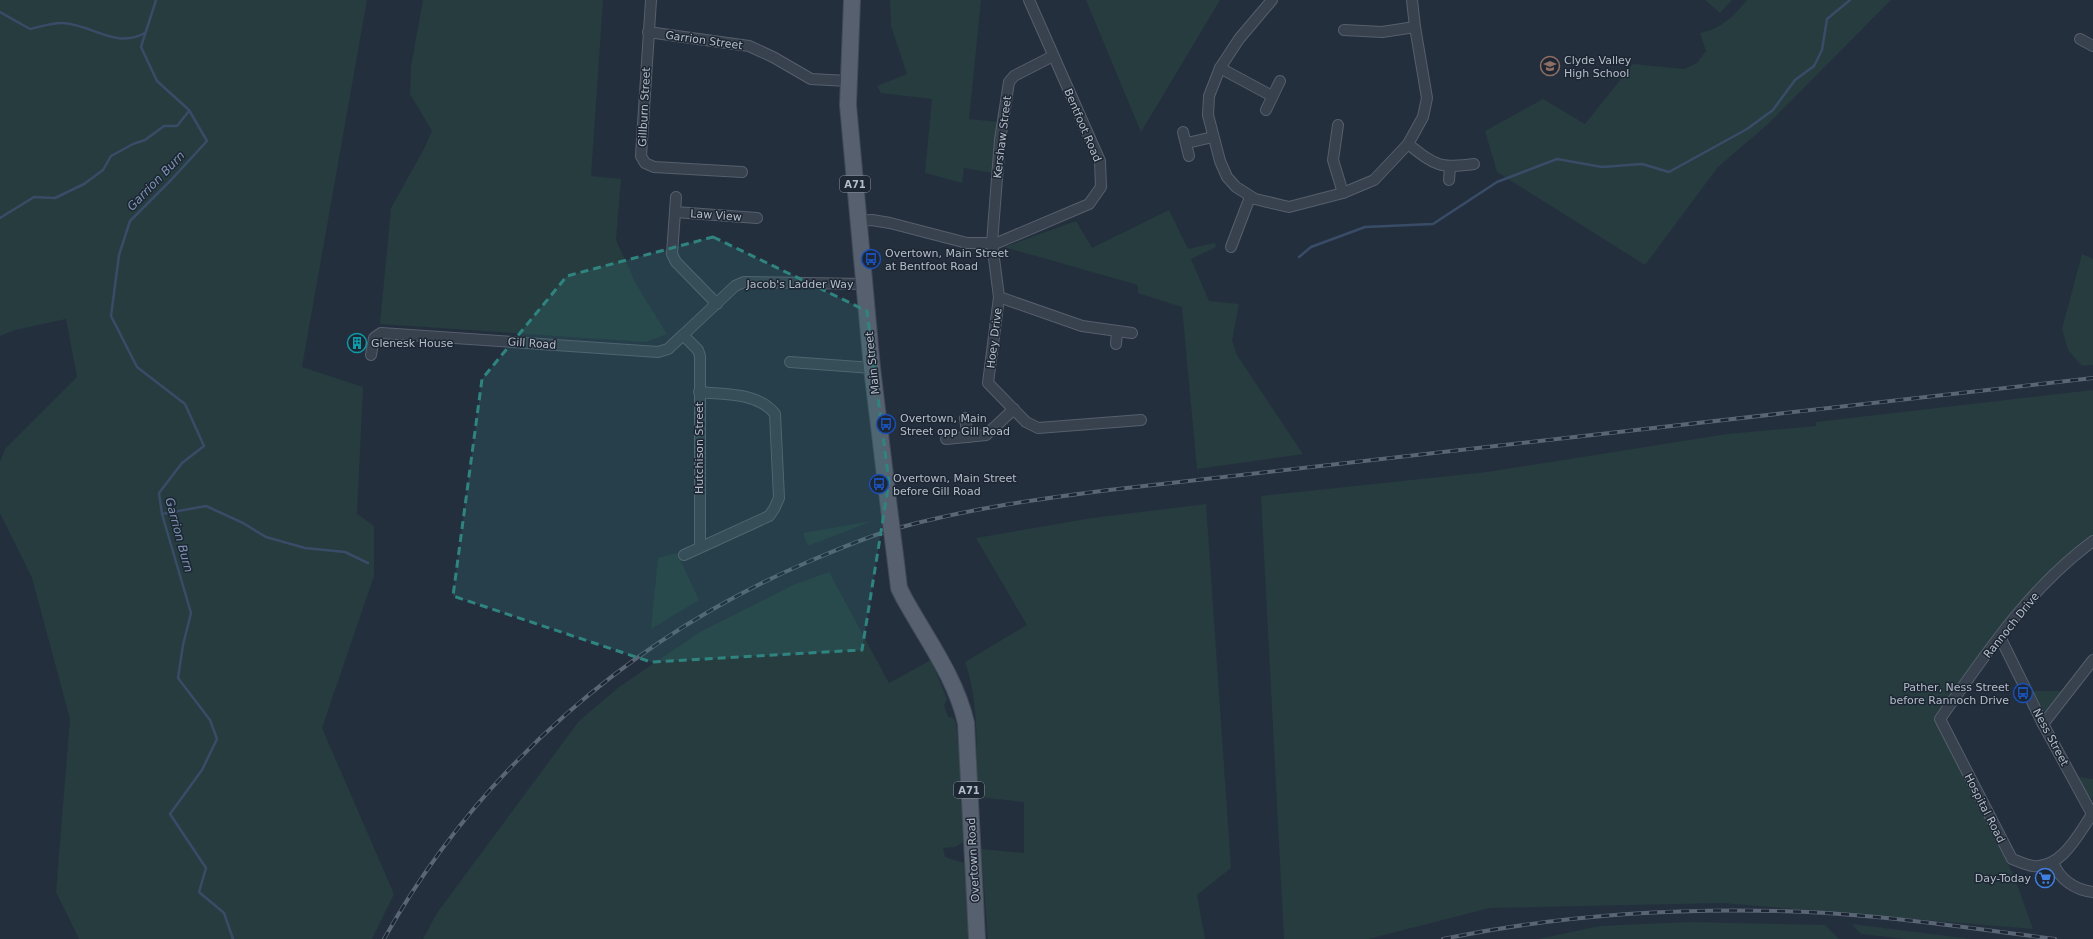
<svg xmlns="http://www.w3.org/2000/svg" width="2093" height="939" font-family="'DejaVu Sans',sans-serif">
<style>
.green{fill:#263c3f}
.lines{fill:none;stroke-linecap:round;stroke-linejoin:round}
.stream{stroke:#394c67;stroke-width:2.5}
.minor-casing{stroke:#565f6c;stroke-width:12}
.primary-casing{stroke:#414a57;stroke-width:18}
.minor{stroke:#38414e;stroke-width:10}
.primary{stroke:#56606e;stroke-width:16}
.rail-casing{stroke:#5a6575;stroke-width:4}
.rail{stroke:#1d2633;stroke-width:2.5;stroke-dasharray:8;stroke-linecap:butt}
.primary-bridge-casing{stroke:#414a57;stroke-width:18;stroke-linecap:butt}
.primary-bridge{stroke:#56606e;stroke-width:16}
.marked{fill:#308480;fill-opacity:0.2;stroke:#308480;stroke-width:3;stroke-dasharray:8 5;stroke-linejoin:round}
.labels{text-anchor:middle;stroke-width:3;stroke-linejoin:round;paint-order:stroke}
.shield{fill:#1d2633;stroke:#878f9c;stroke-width:1}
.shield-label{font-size:10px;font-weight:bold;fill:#b4bcc9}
.street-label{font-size:11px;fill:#b4bcc9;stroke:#1d2633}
.poi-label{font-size:11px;fill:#b4bcc9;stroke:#1d2633;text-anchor:start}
.water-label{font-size:12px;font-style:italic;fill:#7c92b1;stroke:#1d2633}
</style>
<rect width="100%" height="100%" fill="#242f3e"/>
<g class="green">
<polygon points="0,0 367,0 302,367 363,387 357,514 374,526 374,576 322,728 394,894 372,939 79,939 56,892 70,719 32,578 0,513 0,462 5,449 77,377 66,319 15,330 0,336"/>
<polygon points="423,0 603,0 591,176 621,179 616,240 636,284 667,334 646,342 380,324 391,208 424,149 432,131 410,94 411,66"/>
<polygon points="890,0 981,0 969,119 998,122 993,173 964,168 962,183 925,173 932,99 881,93 877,86 907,74 891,26"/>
<polygon points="1086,0 1220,0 1141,132"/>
<polygon points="1705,0 1732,0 1720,13"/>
<path d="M 1747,0 L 1891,0 L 1767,125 L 1718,167 L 1645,265 L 1497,172 L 1485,131 L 1543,99 L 1585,124 L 1633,64 L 1684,69 L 1697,63 L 1706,51 L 1700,33 C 1721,29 1734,16 1747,0 Z"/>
<polygon points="1169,210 1188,249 1215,243 1216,247 1191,259 1209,301 1239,304 1232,341 1237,355 1303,454 1197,469 1182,307 1138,293 1138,285 1004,247 1076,221 1092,248"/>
<polygon points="2082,254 2093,259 2093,365 2082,366 2068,350 2062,329"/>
<polygon points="2093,390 2093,536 2059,563 2014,609 1934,717 2014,876 2033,929 1722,903 1490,908 1368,939 1284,939 1261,496 1487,472 1727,434 1816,426 1816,422"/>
<path d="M 1206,504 L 1231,868 L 1197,895 L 1205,939 L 988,939 L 981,849 L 1024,853 L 1024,802 L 977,797 C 976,752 980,704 965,662 L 1027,625 L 976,538 L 1092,518 Z"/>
<polygon points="872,521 808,546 803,533"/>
<polygon points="677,553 699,600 651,629 658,558"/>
<polygon points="829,572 889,683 931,660 947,699 944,705 948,717 953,718 956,723 961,772 965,841 955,847 943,848 945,857 964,863 969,939 423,939 437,913 579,721 619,687 700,632 793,585"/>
<polygon points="2033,691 2062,691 2048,710 2044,711"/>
<polygon points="2078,777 2093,779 2093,799 2088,795"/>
<polygon points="1689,922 1825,925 1839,939 1538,939 1600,926"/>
<polygon points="1852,924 1971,939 1906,939 1861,934"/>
</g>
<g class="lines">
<g class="stream">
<polyline points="156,0 141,47 157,81 189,110 207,141 171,180 130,221 119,255 111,316 137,367 185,404 204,446 182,463 159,493 162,514 191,613 183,645 178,678 210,720 217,739 202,770 170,814 206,868 199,892 224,913 233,939"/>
<path d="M 0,12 L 30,29 C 40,27 53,22 63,23 C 93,25 116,49 145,33"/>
<polyline points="0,218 34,197 55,198 84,184 103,170 111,156 133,144 145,140 164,126 177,126 189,111"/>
<polyline points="1299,257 1311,247 1365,227 1433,224 1497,182 1557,159 1602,167 1642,164 1669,172 1747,129 1773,110 1795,80 1814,66 1822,50 1827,19 1850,0"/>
<polyline points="162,514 206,506 243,523 266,537 305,548 345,552 368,563"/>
</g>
<defs>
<g id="minor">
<polyline points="651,0 641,156 645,163 654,167 742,172"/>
<polyline points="1272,0 1239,39 1220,68 1209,96 1208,115 1220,161 1227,177 1236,187 1255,199 1289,207 1343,193 1374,180 1408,144 1423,117 1427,98 1415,27 1412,0"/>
<polyline points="1344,30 1382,32 1415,27"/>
<polyline points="648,32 749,46 773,57 811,79 848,81"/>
<polyline points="2080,39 2093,46"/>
<polyline points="1053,56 1014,76 1009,82 1000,140 997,178 992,243 999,297 988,383 1026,422 1038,428 1141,420"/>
<polyline points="1220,68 1272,96"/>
<polyline points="1266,110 1280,81"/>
<polyline points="1338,125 1333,160 1343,193"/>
<polyline points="1183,132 1189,156"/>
<polyline points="1187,143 1213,137"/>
<path d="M 1408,144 C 1435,165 1439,169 1474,164"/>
<polyline points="1449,180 1450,167"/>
<polyline points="676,197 675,212 757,218"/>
<polyline points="675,212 672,254 676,262 717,304"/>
<polyline points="858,221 872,220 890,223 967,243 997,243 1089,204 1101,187 1100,161 1029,0"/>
<polyline points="1231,247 1250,197"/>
<polyline points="999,297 1082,326 1132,333"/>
<polyline points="683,335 735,286 744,282 864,284"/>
<polyline points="1116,344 1117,331"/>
<polyline points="371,355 374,338 381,333 658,352 668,349 683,335 698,350 700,356 700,547"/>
<polyline points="790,362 872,368"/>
<polyline points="965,418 968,437"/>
<polyline points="946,439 986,435 1014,409"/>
<path d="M 2093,541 C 2029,588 1985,655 1940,719 L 2012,859 C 2018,861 2026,865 2033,866 C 2062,869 2079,833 2093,813"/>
<path d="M 684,555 L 769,516 L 774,509 L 779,498 L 775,414 C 758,392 725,395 699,392"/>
<polyline points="2000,637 2043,724 2092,814"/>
<polyline points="2043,724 2093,660"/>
<path d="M 2053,862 C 2059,879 2075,890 2093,892"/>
</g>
<g id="primary">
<polyline points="852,0 848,105 872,368 889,508"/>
<path d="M 896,563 L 899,588 L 904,598 C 926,638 956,678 966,723 L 977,939"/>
</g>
</defs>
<use href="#minor" class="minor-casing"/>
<use href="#primary" class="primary-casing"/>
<use href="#minor" class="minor"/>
<use href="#primary" class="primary"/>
<defs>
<g id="rail">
<path d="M 384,939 C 479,769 631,637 810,561 C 839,549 868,536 898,528 C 967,509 1038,499 1109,490 L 2093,378"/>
<path d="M 1443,939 C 1569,913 1698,906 1827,913 C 1903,918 1979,929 2055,939"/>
</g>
</defs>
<use href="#rail" class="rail-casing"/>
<use href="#rail" class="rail"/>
<defs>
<polyline id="primary-bridge" points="889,508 896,563"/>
</defs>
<use href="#primary-bridge" class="primary-bridge-casing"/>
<use href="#primary-bridge" class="primary-bridge"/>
</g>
<path class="marked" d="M 713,237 L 867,311 L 889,482 L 862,650 L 651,662 L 453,596 L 482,379 L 567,276 Z"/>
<defs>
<symbol id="school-ring" viewBox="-11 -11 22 22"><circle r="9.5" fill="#1d2633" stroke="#8d6e63" stroke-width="1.5"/><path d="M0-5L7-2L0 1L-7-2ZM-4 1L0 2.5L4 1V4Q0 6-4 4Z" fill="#8d6e63"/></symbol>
<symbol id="bus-ring" viewBox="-11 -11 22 22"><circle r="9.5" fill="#1d2633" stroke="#1a4fb4" stroke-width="1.5"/><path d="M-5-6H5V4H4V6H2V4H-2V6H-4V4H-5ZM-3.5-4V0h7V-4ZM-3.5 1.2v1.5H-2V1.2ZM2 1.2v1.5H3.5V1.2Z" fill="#1a4fb4"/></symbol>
<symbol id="building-ring" viewBox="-11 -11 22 22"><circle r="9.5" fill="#1d2633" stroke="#0f9aa8" stroke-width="1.5"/><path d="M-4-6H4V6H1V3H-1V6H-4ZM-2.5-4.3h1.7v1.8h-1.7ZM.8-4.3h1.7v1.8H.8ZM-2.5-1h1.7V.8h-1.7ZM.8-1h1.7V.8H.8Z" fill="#0f9aa8"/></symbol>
<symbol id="supermarket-ring" viewBox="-11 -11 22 22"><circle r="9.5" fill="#1d2633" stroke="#3f7fe0" stroke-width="1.5"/><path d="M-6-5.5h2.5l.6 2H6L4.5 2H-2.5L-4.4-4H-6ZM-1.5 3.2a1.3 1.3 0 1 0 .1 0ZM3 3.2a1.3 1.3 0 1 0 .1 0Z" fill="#3f7fe0"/></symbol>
</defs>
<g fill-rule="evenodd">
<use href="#school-ring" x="1539" y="55" width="22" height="22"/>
<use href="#bus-ring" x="860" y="248" width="22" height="22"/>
<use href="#building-ring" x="346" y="332" width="22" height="22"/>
<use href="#bus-ring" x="875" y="413" width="22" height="22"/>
<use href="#bus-ring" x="868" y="473" width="22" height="22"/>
<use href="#bus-ring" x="2012" y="682" width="22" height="22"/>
<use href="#supermarket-ring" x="2034" y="867" width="22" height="22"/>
</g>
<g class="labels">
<g class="shield">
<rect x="840" y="176" width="30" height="16" rx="3"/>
<rect x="954" y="782" width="30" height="16" rx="3"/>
</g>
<g class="shield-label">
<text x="855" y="188">A71</text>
<text x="969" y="794">A71</text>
</g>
<g class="street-label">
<text transform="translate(704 40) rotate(8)" y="4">Garrion Street</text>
<text transform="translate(644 107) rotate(-87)" y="4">Gillburn Street</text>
<text transform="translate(1083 125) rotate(67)" y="4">Bentfoot Road</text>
<text transform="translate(1002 137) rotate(-83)" y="4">Kershaw Street</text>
<text transform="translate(716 215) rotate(4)" y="4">Law View</text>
<text x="800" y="288">Jacob's Ladder Way</text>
<text transform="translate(994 338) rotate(-83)" y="4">Hoey Drive</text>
<text transform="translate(532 343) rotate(4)" y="4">Gill Road</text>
<text transform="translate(872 363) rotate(-96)" y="4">Main Street</text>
<text transform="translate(699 448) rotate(-90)" y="4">Hutchison Street</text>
<text transform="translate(2011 625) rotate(-51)" y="4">Rannoch Drive</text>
<text transform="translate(2051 737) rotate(62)" y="4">Ness Street</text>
<text transform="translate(1985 808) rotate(63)" y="4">Hospital Road</text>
<text transform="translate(973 860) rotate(-93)" y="4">Overtown Road</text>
</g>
<g class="poi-label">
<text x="1564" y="64">Clyde Valley<tspan x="1564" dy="13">High School</tspan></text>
<text x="885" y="257">Overtown, Main Street<tspan x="885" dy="13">at Bentfoot Road</tspan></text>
<text x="371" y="347">Glenesk House</text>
<text x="900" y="422">Overtown, Main<tspan x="900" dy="13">Street opp Gill Road</tspan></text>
<text x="893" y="482">Overtown, Main Street<tspan x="893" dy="13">before Gill Road</tspan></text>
<text x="2009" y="691" text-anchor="end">Pather, Ness Street<tspan x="2009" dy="13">before Rannoch Drive</tspan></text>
<text x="2031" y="882" text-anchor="end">Day-Today</text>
</g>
<g class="water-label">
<text transform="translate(156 181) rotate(-46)" y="4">Garrion Burn</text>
<text transform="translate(179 535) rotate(75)" y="4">Garrion Burn</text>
</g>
</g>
</svg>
